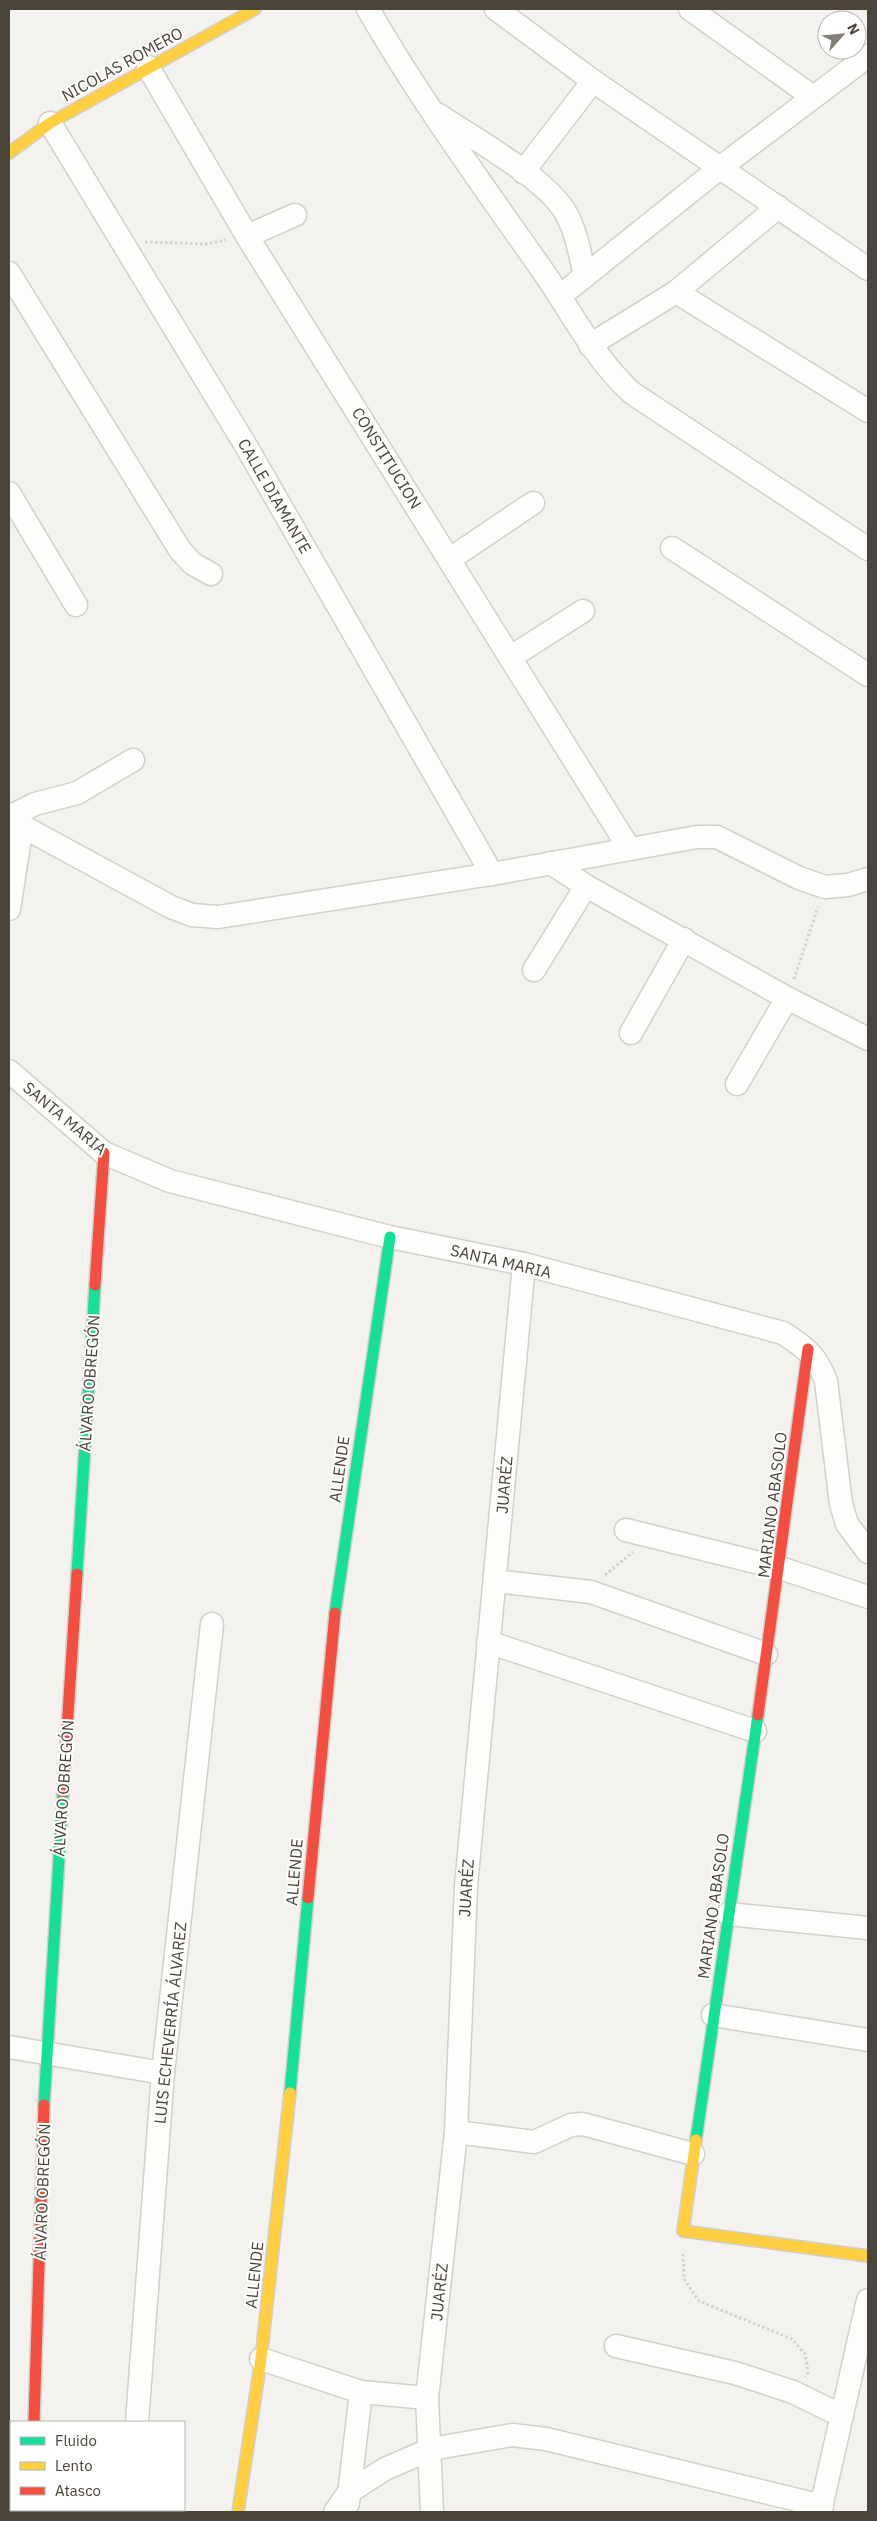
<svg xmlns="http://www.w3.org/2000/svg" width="877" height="2521" font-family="'IBM Plex Sans',sans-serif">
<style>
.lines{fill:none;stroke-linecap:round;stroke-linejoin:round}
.street-casing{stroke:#d2d0cb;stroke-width:25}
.fast-casing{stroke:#d3cfc5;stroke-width:14}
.slow-casing{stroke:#d3cfc5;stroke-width:14}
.jam-casing{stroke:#d3cfc5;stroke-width:14}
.path{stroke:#d3d2cc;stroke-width:3;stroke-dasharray:2.5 2.5;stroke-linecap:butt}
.street{stroke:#fdfdfc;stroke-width:22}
.fast{stroke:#16e098;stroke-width:11}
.slow{stroke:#ffcf43;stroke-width:11}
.jam{stroke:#f24e42;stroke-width:11}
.labels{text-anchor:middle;stroke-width:4;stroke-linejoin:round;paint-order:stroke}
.street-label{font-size:16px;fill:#4b4439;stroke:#fff}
</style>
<rect width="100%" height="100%" fill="#f4f2ee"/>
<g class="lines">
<defs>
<g id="street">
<path d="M 368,9 C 421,101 484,187 545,274 C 573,315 595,359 632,393 L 868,549"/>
<polyline points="496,9 593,81 868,269"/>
<polyline points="690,9 813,97"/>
<polyline points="148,67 247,236 629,848"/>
<path d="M 439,115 C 474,139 542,176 564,210 C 576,229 580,254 585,276"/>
<polyline points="50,123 246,446 492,874"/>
<polyline points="523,172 593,81"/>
<polyline points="247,236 295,215"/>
<polyline points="9,273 180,550 193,564 211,574"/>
<polyline points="676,292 868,411"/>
<polyline points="560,296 721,167 868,56"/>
<polyline points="590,345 676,292 778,207"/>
<polyline points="9,493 76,605"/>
<polyline points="672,548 868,675"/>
<polyline points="450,559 533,503"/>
<polyline points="511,657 583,611"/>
<polyline points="9,817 35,804 77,793 133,760"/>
<polyline points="9,819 171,907 192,915 218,917 492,874 697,837 717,837 799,878 825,887 848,885 868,879"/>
<polyline points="551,863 586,886 787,998 868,1039"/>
<polyline points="9,909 22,825"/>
<polyline points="534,970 586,886"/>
<polyline points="631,1033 684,939"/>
<path d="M 9,1071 L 104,1153 L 170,1181 L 390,1237 L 524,1264 L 783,1333 C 806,1348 816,1355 826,1381 L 841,1504 L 847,1524 L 868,1552"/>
<polyline points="737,1084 787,998"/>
<polyline points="626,1530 780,1568 868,1597"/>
<polyline points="495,1581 591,1592 766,1654"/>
<polyline points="488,1642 755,1731"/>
<polyline points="728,1914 868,1928"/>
<polyline points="713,2015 868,2040"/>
<polyline points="9,2047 163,2073"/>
<polyline points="456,2132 534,2142 571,2125 583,2124 693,2154"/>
<polyline points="616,2346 735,2373 793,2392 842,2416"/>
<polyline points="261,2359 361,2392 427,2398"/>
<polyline points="137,2422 163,2073 212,1624"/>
<polyline points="348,2503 361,2392"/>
<polyline points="9,2511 15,2512"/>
<polyline points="32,2512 32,2510"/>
<polyline points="130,2512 130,2510"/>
<polyline points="335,2512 349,2492 385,2469 431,2449 512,2435 546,2439 822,2506"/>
<polyline points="432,2512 427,2398 456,2132 466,1886 524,1264"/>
<polyline points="820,2512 868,2300"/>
</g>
<g id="fast">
<polyline points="77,1574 95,1285"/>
<polyline points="335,1613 390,1237"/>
<polyline points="290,2093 308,1898"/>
<polyline points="44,2105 63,1792"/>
<polyline points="696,2140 758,1715"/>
</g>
<g id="slow">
<polyline points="9,153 50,123 255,9"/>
<polyline points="696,2140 683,2231 868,2256"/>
<polyline points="238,2512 261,2359 290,2093"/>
</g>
<g id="jam">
<polyline points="95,1285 104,1153"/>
<polyline points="758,1715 808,1349"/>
<polyline points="63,1792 77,1574"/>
<polyline points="308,1898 335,1613"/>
<polyline points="34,2422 44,2105"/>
</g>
</defs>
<use href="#street" class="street-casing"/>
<use href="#fast" class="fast-casing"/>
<use href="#slow" class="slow-casing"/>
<use href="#jam" class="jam-casing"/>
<g class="path">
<polyline points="145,242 206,244 226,240"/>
<polyline points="794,979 818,907"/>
<polyline points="605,1575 633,1552"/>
<polyline points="683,2254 684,2279 699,2301 792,2339 805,2354 808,2372 805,2377"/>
</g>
<use href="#street" class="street"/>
<use href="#fast" class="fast"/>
<use href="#slow" class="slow"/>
<use href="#jam" class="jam"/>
</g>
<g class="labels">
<g class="street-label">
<text transform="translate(122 64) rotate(-29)" y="6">NICOLAS ROMERO</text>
<text transform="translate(387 458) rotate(58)" y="6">CONSTITUCION</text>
<text transform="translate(275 496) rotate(60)" y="6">CALLE DIAMANTE</text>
<text transform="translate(65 1118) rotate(40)" y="6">SANTA MARIA</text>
<text transform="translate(501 1261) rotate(13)" y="6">SANTA MARIA</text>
<text transform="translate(89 1383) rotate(-86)" y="6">ÁLVARO OBREGÓN</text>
<text transform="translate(339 1469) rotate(-82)" y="6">ALLENDE</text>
<text transform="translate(504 1485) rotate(-85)" y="6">JUARÉZ</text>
<text transform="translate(772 1505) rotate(-83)" y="6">MARIANO ABASOLO</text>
<text transform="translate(63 1788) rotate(-86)" y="6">ÁLVARO OBREGÓN</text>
<text transform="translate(294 1872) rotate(-85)" y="6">ALLENDE</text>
<text transform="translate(466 1888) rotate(-86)" y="6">JUARÉZ</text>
<text transform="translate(713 1906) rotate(-82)" y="6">MARIANO ABASOLO</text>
<text transform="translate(170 2023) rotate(-84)" y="6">LUIS ECHEVERRÍA ÁLVAREZ</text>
<text transform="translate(42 2192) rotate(-88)" y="6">ÁLVARO OBREGÓN</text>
<text transform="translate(254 2275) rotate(-84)" y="6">ALLENDE</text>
<text transform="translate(439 2292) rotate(-84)" y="6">JUARÉZ</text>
</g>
</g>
<rect width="877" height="2521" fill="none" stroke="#4b4439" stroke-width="20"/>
<rect x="10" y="2421" width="175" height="90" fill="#ffffff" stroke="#b7b4b0"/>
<rect x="20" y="2437" width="25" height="8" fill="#16e098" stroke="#b7b4b0"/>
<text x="55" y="2446" font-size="15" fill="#4b4439">Fluido</text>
<rect x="20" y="2462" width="25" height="8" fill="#ffcf43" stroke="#b7b4b0"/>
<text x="55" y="2471" font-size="15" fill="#4b4439">Lento</text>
<rect x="20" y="2487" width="25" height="8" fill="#f24e42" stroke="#b7b4b0"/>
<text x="55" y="2496" font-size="15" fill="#4b4439">Atasco</text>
<g transform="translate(842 35) rotate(63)"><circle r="24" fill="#ffffff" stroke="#b7b4b0"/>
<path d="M0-4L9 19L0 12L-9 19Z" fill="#868178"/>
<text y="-8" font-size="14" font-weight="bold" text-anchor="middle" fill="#4b4439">N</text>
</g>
</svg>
